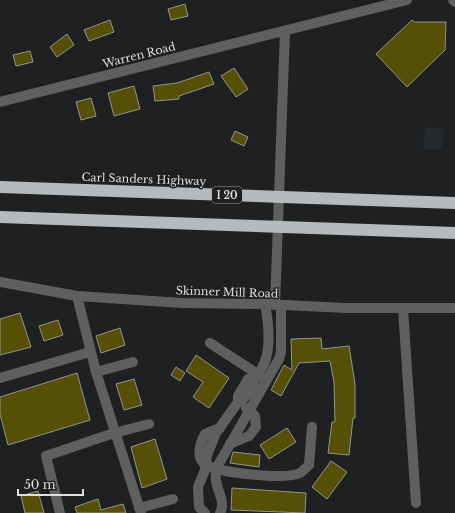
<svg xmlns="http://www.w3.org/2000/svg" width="455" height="513" viewBox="0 0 455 513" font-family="'Libre Baskerville',serif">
<rect width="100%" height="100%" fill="#1e2021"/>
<path fill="#22292f" d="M 425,127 L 444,129 L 442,150 L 423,149 Z"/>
<g fill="#555005" stroke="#949491">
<path d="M 185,4 L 188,16 L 171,20 L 168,9 Z"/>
<path d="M 110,20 L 114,32 L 89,41 L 84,30 Z"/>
<path d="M 412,20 L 414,22 L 446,22 L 445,50 L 407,87 L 376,54 Z"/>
<path d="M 67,34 L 74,45 L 57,57 L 50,47 Z"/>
<path d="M 30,51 L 33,62 L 16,66 L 13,55 Z"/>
<path d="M 234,68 L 248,89 L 236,97 L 221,76 Z"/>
<path d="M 209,72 L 214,84 L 179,96 L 179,99 L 155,101 L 153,86 L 177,83 Z"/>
<path d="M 134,86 L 140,109 L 114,116 L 108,93 Z"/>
<path d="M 91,98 L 96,116 L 81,120 L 76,102 Z"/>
<path d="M 235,131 L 248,137 L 244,146 L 231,140 Z"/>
<path d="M 20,313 L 31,347 L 0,355 L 0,319 Z"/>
<path d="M 58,320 L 63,335 L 44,341 L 39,326 Z"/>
<path d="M 120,328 L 125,345 L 101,353 L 96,336 Z"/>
<path d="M 321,338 L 322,349 L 349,346 L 355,384 L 355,418 L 353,418 L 349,455 L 328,453 L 332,422 L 335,422 L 334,382 L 330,361 L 299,363 L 281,396 L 271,390 L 284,365 L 292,370 L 291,339 Z"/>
<path d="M 196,355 L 229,378 L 209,408 L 193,397 L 203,382 L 186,371 Z"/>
<path d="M 176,367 L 185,373 L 180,381 L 171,375 Z"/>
<path d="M 77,373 L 90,420 L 8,445 L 0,414 L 0,397 Z"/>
<path d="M 134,379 L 142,405 L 124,410 L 116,384 Z"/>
<path d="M 287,428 L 296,442 L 269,459 L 260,445 Z"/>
<path d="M 155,439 L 167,479 L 142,488 L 131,447 Z"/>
<path d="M 233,452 L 260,455 L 259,467 L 230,463 Z"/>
<path d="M 331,461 L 347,472 L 327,499 L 312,487 Z"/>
<path d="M 232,488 L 306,493 L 305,513 L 231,510 Z"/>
<path d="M 38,491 L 44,513 L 25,513 L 21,496 Z"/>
<path d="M 98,499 L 101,510 L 123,504 L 126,513 L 77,513 L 75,507 Z"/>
</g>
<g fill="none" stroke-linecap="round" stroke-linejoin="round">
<g stroke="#5e6060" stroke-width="10">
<path d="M 453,0 L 455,2"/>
<path d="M 0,102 L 407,0"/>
<path d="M 0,282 L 77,296 L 182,303 L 265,304 L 346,308 L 455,308"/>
<path d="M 77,296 L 96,372 L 141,513"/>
<path d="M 275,305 L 285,31"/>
<path d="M 403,309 L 416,503"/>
<path d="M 210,343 L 262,377"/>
<path d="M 96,372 L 133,362"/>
<path d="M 0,378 L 90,352"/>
<path d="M 238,402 C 247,398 254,387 255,377"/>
<path d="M 220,428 L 205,434 C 200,443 195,458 206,465 C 221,473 285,480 300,473 C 303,471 306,468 309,465 L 312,427"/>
<path d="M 230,444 L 249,436 L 256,427 L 255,416 L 246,408"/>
<path d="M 139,508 L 173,499"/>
<path d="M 60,513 L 46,456 L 114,433 L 149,424"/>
<path d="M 205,513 L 199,507 L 198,487 L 205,470 L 207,455 L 216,433 L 238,402 L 238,396 L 248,379 C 275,371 269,325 265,304"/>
<path d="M 220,513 C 226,501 217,492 216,480 C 215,476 216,471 217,467 L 279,359 L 281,352 L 281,305"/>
</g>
<g stroke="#b7babc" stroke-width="12">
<path d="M 0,187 L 455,203"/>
<path d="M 0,217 L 455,233"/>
</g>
</g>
<g text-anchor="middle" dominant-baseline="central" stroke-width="3" stroke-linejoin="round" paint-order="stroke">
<rect fill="#1e2021" stroke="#a4a6a7" stroke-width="1" x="212" y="187" width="30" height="16" rx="3"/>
<g font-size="10" font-weight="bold" fill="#dddfe0">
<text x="227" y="195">I 20</text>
</g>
<g font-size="11" fill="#dddfe0" stroke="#1e2021">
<text transform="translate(139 55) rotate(-14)">Warren Road</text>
<text transform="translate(144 179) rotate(2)">Carl Sanders Highway</text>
<text transform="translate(227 292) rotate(2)">Skinner Mill Road</text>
</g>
</g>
<path d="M18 489v6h65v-6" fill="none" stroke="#dddfe0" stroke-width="2"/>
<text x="24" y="489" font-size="12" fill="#dddfe0" stroke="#1e2021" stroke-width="3" paint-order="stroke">50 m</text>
</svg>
